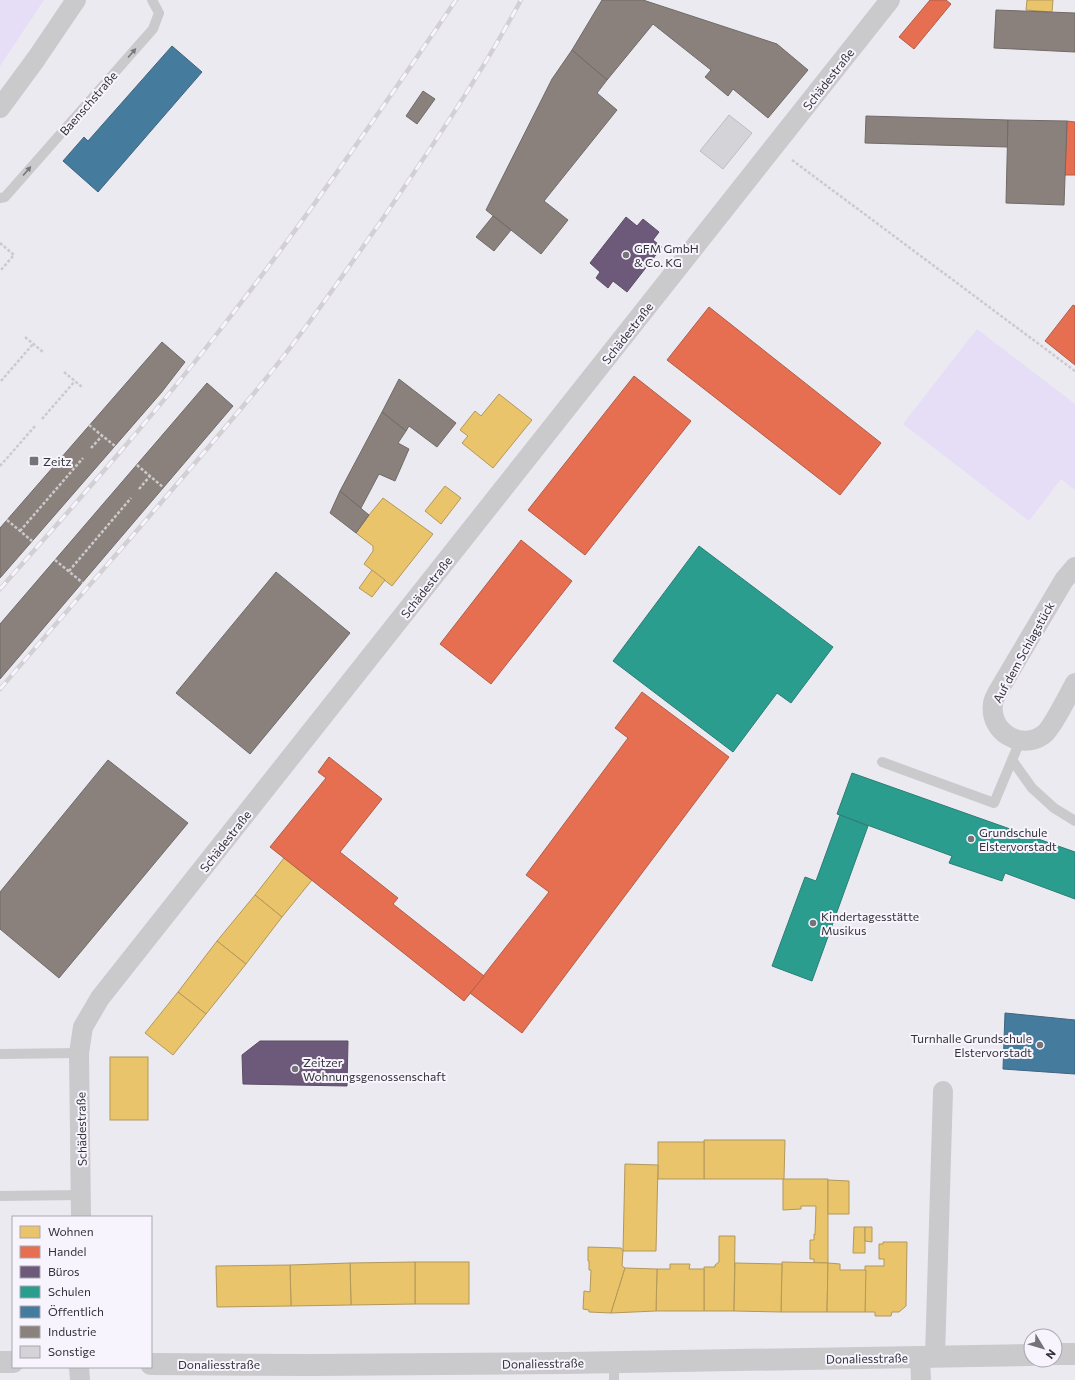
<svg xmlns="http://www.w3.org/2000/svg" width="1075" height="1380" viewBox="0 0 1075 1380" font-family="Commissioner,sans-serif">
<rect width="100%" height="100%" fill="#ebeaf0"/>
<g fill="#e5def6">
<path d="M 0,0 L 44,0 L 0,66 Z"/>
<path d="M 977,329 L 1075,404 L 1075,490 L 1061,479 L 1029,521 L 903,424 Z"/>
</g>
<g fill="#e9c46a" stroke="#b3985b">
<path d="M 1027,0 L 1053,0 L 1052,12 L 1026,10 Z"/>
<path d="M 499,394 L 532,420 L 493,468 L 462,443 L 468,436 L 460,430 L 475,411 L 481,416 Z"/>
<path d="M 445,486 L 461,498 L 441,524 L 425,511 Z"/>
<path d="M 383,498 L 433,534 L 392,586 L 364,564 L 373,551 L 373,546 L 356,533 L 369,515 Z"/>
<path d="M 372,570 L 385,580 L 372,597 L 359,588 Z"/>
<path d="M 284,858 L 312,880 L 282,917 L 255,895 Z"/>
<path d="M 255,895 L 282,917 L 246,964 L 217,941 Z"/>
<path d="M 217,941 L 246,964 L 206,1014 L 178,992 Z"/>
<path d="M 178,992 L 206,1014 L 173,1055 L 145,1033 Z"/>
<rect x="110" y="1057" width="38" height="63"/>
<path d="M 704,1140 L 785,1140 L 784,1179 L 704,1179 Z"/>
<rect x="658" y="1142" width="46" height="37"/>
<path d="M 625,1164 L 658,1165 L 656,1251 L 623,1251 Z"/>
<path d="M 783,1179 L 828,1179 L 828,1263 L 814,1263 L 814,1259 L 810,1259 L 810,1240 L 814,1240 L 814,1234 L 815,1235 L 816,1206 L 801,1206 L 801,1209 L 783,1210 Z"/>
<path d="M 828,1180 L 849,1181 L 849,1214 L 828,1214 Z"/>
<path d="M 854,1227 L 865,1227 L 865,1253 L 853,1253 Z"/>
<path d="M 865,1227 L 872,1227 L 872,1242 L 865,1241 Z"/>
<path d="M 719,1236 L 735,1236 L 734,1311 L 704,1311 L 704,1267 L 715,1267 L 715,1265 L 719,1262 Z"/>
<path d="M 883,1242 L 907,1242 L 906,1306 L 899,1312 L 892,1312 L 891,1316 L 875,1316 L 875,1312 L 865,1312 L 865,1266 L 884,1266 L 884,1259 L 879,1259 L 879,1244 L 883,1244 Z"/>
<path d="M 588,1247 L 621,1248 L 623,1251 L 622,1266 L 625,1268 L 611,1313 L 589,1312 L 589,1310 L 583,1309 L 584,1291 L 590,1292 L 591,1270 L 589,1270 L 589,1261 L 588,1261 Z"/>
<rect x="415" y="1262" width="54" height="42"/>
<path d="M 415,1262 L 415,1304 L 351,1305 L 350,1263 Z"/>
<path d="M 782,1262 L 828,1263 L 827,1312 L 781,1312 Z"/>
<path d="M 350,1263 L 351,1305 L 291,1306 L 290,1265 Z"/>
<path d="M 735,1263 L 782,1264 L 781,1312 L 734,1311 Z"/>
<path d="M 828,1263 L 840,1264 L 840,1270 L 866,1270 L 865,1312 L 827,1312 Z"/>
<path d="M 670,1264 L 690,1264 L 689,1269 L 704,1269 L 704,1311 L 656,1311 L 657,1269 L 670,1269 Z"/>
<path d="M 290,1265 L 291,1306 L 217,1307 L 216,1266 Z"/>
<path d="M 625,1268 L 657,1269 L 656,1311 L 611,1313 Z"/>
</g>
<g fill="#e76f51" stroke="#b15d4a">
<path d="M 930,0 L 946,0 L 951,4 L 914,49 L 899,37 Z"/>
<path d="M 1067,121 L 1075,122 L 1075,175 L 1065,175 Z"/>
<path d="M 1073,305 L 1075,306 L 1075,365 L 1045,341 Z"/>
<path d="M 709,307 L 881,443 L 840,495 L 667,360 Z"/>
<path d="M 634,376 L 691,421 L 585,555 L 528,510 Z"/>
<path d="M 521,540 L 572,581 L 491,684 L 440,644 Z"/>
<path d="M 642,692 L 729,757 L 522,1033 L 470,993 L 549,892 L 526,875 L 628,738 L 615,728 Z"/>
<path d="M 329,757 L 382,799 L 340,852 L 398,898 L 393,904 L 484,976 L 464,1001 L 270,847 L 326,778 L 318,772 Z"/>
</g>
<g fill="#6d597a" stroke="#5c4e66">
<path d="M 626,217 L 637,226 L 643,219 L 659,232 L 653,240 L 662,247 L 627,292 L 613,281 L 608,288 L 596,278 L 600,272 L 590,263 Z"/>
<path d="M 260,1041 L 348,1041 L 347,1086 L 243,1084 L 242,1055 Z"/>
</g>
<g fill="#2a9d8f" stroke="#2d7d75">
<path d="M 699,546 L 833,647 L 791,703 L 777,693 L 733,752 L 613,661 Z"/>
<path d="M 852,773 L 1075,852 L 1075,899 L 1005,873 L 1002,881 L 949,863 L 952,856 L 837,814 Z"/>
<path d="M 840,815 L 868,826 L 812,981 L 772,966 L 805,877 L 816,881 Z"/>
</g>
<g fill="#457b9d" stroke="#40657f">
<path d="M 172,46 L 202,72 L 98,192 L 63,161 L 84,137 L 88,141 Z"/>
<path d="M 1005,1013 L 1075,1020 L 1075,1074 L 1003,1069 Z"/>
</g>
<g fill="#8a817c" stroke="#706a68">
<path d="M 602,0 L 643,0 L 777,44 L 808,70 L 768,118 L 733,89 L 728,96 L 705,77 L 711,70 L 653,24 L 607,80 L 572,50 Z"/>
<path d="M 996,10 L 1075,13 L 1075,52 L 994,48 Z"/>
<path d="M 572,50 L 607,80 L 597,93 L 617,110 L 544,201 L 568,220 L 541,254 L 486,210 L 552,79 Z"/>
<path d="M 423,91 L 435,99 L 417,124 L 406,116 Z"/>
<path d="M 866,116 L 1008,120 L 1008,147 L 865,143 Z"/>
<path d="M 1008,120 L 1067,121 L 1064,205 L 1006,203 Z"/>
<path d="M 493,216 L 511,230 L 494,251 L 476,237 Z"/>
<path d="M 162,342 L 185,362 L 161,393 L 0,578 L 0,528 Z"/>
<path d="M 399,379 L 456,423 L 437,447 L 409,426 L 406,431 L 382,412 Z"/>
<path d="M 207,383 L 233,406 L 0,679 L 0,624 Z"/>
<path d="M 382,412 L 406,431 L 398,443 L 409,449 L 395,481 L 379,474 L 361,508 L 340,491 Z"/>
<path d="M 340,491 L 369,515 L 356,533 L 330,513 Z"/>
<path d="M 276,572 L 350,633 L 250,754 L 176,693 Z"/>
<path d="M 108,760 L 188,823 L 59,978 L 0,929 L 0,892 Z"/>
</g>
<path fill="#d4d3d8" stroke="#bebdc2" d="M 729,115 L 752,133 L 723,169 L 700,151 Z"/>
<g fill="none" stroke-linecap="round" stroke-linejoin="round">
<g stroke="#cbcacd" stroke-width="2.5" stroke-dasharray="3 2" stroke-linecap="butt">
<path d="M 792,160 L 1075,371"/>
<path d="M 0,243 L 14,255 L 0,271"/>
<path d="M 25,337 L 43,352"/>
<path d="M 64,372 L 82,387"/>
<path d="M 1,381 L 33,344"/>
<path d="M 42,419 L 75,381"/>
<path d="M 89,425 L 115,446"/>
<path d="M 91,448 L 102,436"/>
<path d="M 137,465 L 164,488"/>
<path d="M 0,466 L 36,425"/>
<path d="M 139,489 L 150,476"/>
<path d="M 7,520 L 32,541"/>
<path d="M 20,531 L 83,458"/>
<path d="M 55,560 L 83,583"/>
<path d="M 69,571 L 131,498"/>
</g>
<g stroke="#cacacd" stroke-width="10">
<path d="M 0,198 L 5,197 L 153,29 L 159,13 L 152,0"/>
<path d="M 1012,760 L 1032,788 L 1054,808 L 1075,821"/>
<path d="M 882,762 L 994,803 L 1020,741"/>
<path d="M 0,1054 L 79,1053"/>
<path d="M 0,1196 L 82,1195"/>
<path d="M 614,1380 L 614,1362"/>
</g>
<g stroke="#cacacd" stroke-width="20">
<path d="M 0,108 L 36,59 L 76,0"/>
<path d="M 1075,567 L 1064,580 L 997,693 C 996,696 993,700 993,704 C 989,731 1020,751 1043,735 C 1051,730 1069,694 1075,683"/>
<path d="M 81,1217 L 79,1053 L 83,1027 L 100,998 L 890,0"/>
<path d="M 935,1356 L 943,1091"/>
<path d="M 920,1357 L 921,1380"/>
<path d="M 79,1367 L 80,1380"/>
</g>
<g stroke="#cacacd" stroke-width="22">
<path d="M 1055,1354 L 1075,1354"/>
<path d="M 0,1362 L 13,1362"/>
<path d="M 151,1364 L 311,1365 L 566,1363 L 1031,1355"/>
</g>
<defs>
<g id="rail">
<path d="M 0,589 C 76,503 153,417 223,326 C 305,221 381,110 456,0"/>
<path d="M 0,689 C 81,594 164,501 244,405 C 293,348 336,285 379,224 C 429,151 479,78 521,0"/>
</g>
</defs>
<use href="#rail" stroke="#d2d0d3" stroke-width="4.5"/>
<use href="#rail" stroke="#f7f4fe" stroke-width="3" stroke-dasharray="9" stroke-linecap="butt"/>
</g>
<defs><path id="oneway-solid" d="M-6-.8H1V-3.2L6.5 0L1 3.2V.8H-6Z"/></defs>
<g fill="#78777b">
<use href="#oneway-solid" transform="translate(132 53) rotate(-49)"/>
<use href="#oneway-solid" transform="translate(27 171) rotate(-49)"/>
</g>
<g fill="#747378" stroke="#f7f4fe" stroke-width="1.5">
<circle cx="626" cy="255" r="4"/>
<rect x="29" y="456" width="10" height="10" rx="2"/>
<circle cx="971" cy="839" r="4"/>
<circle cx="813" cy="923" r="4"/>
<circle cx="1040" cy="1045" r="4"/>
<circle cx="295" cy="1069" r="4"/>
</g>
<g text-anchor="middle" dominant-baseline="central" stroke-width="4" stroke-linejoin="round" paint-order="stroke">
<g font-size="12" fill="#343338" stroke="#f7f4fe">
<text transform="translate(828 79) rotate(-52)">Schädestraße</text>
<text transform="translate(88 103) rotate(-49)">Baenschstraße</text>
<text transform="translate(627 333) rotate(-52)">Schädestraße</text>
<text transform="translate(426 587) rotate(-52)">Schädestraße</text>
<text transform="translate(1023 652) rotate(-61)">Auf dem Schlagstück</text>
<text transform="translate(225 841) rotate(-52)">Schädestraße</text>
<text transform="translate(81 1129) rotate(-91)">Schädestraße</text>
<text transform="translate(867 1358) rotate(-1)">Donaliesstraße</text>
<text transform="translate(543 1363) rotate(-1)">Donaliesstraße</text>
<text x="219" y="1364">Donaliesstraße</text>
</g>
<g font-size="12" fill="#343338" stroke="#f7f4fe" text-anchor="start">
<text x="634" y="248">GFM GmbH<tspan x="634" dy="14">&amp; Co. KG</tspan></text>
<text x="43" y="461">Zeitz</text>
<text x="979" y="832">Grundschule<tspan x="979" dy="14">Elstervorstadt</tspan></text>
<text x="821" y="916">Kindertagesstätte<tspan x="821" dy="14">Musikus</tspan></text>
<text x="1032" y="1038" text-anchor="end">Turnhalle Grundschule<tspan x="1032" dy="14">Elstervorstadt</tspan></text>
<text x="303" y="1062">Zeitzer<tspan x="303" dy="14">Wohnungsgenossenschaft</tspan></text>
</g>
</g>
<rect x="12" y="1216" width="140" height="152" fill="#f7f4fe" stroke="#a9a7af"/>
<rect x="20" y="1226" width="20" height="12" fill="#e9c46a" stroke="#a9a7af"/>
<text x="48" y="1236" font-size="12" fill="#343338">Wohnen</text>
<rect x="20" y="1246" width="20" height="12" fill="#e76f51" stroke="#a9a7af"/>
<text x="48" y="1256" font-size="12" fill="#343338">Handel</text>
<rect x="20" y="1266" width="20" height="12" fill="#6d597a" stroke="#a9a7af"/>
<text x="48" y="1276" font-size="12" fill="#343338">Büros</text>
<rect x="20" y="1286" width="20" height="12" fill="#2a9d8f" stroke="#a9a7af"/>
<text x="48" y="1296" font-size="12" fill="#343338">Schulen</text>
<rect x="20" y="1306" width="20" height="12" fill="#457b9d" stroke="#a9a7af"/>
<text x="48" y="1316" font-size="12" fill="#343338">Öffentlich</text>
<rect x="20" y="1326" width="20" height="12" fill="#8a817c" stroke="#a9a7af"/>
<text x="48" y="1336" font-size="12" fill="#343338">Industrie</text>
<rect x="20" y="1346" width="20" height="12" fill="#d4d3d8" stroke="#a9a7af"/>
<text x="48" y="1356" font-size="12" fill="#343338">Sonstige</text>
<g transform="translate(1043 1348) rotate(128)"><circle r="19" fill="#f7f4fe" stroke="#a9a7af"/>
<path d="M0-3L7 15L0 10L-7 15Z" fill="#747378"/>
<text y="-6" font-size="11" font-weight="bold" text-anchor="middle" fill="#343338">N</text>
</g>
</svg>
